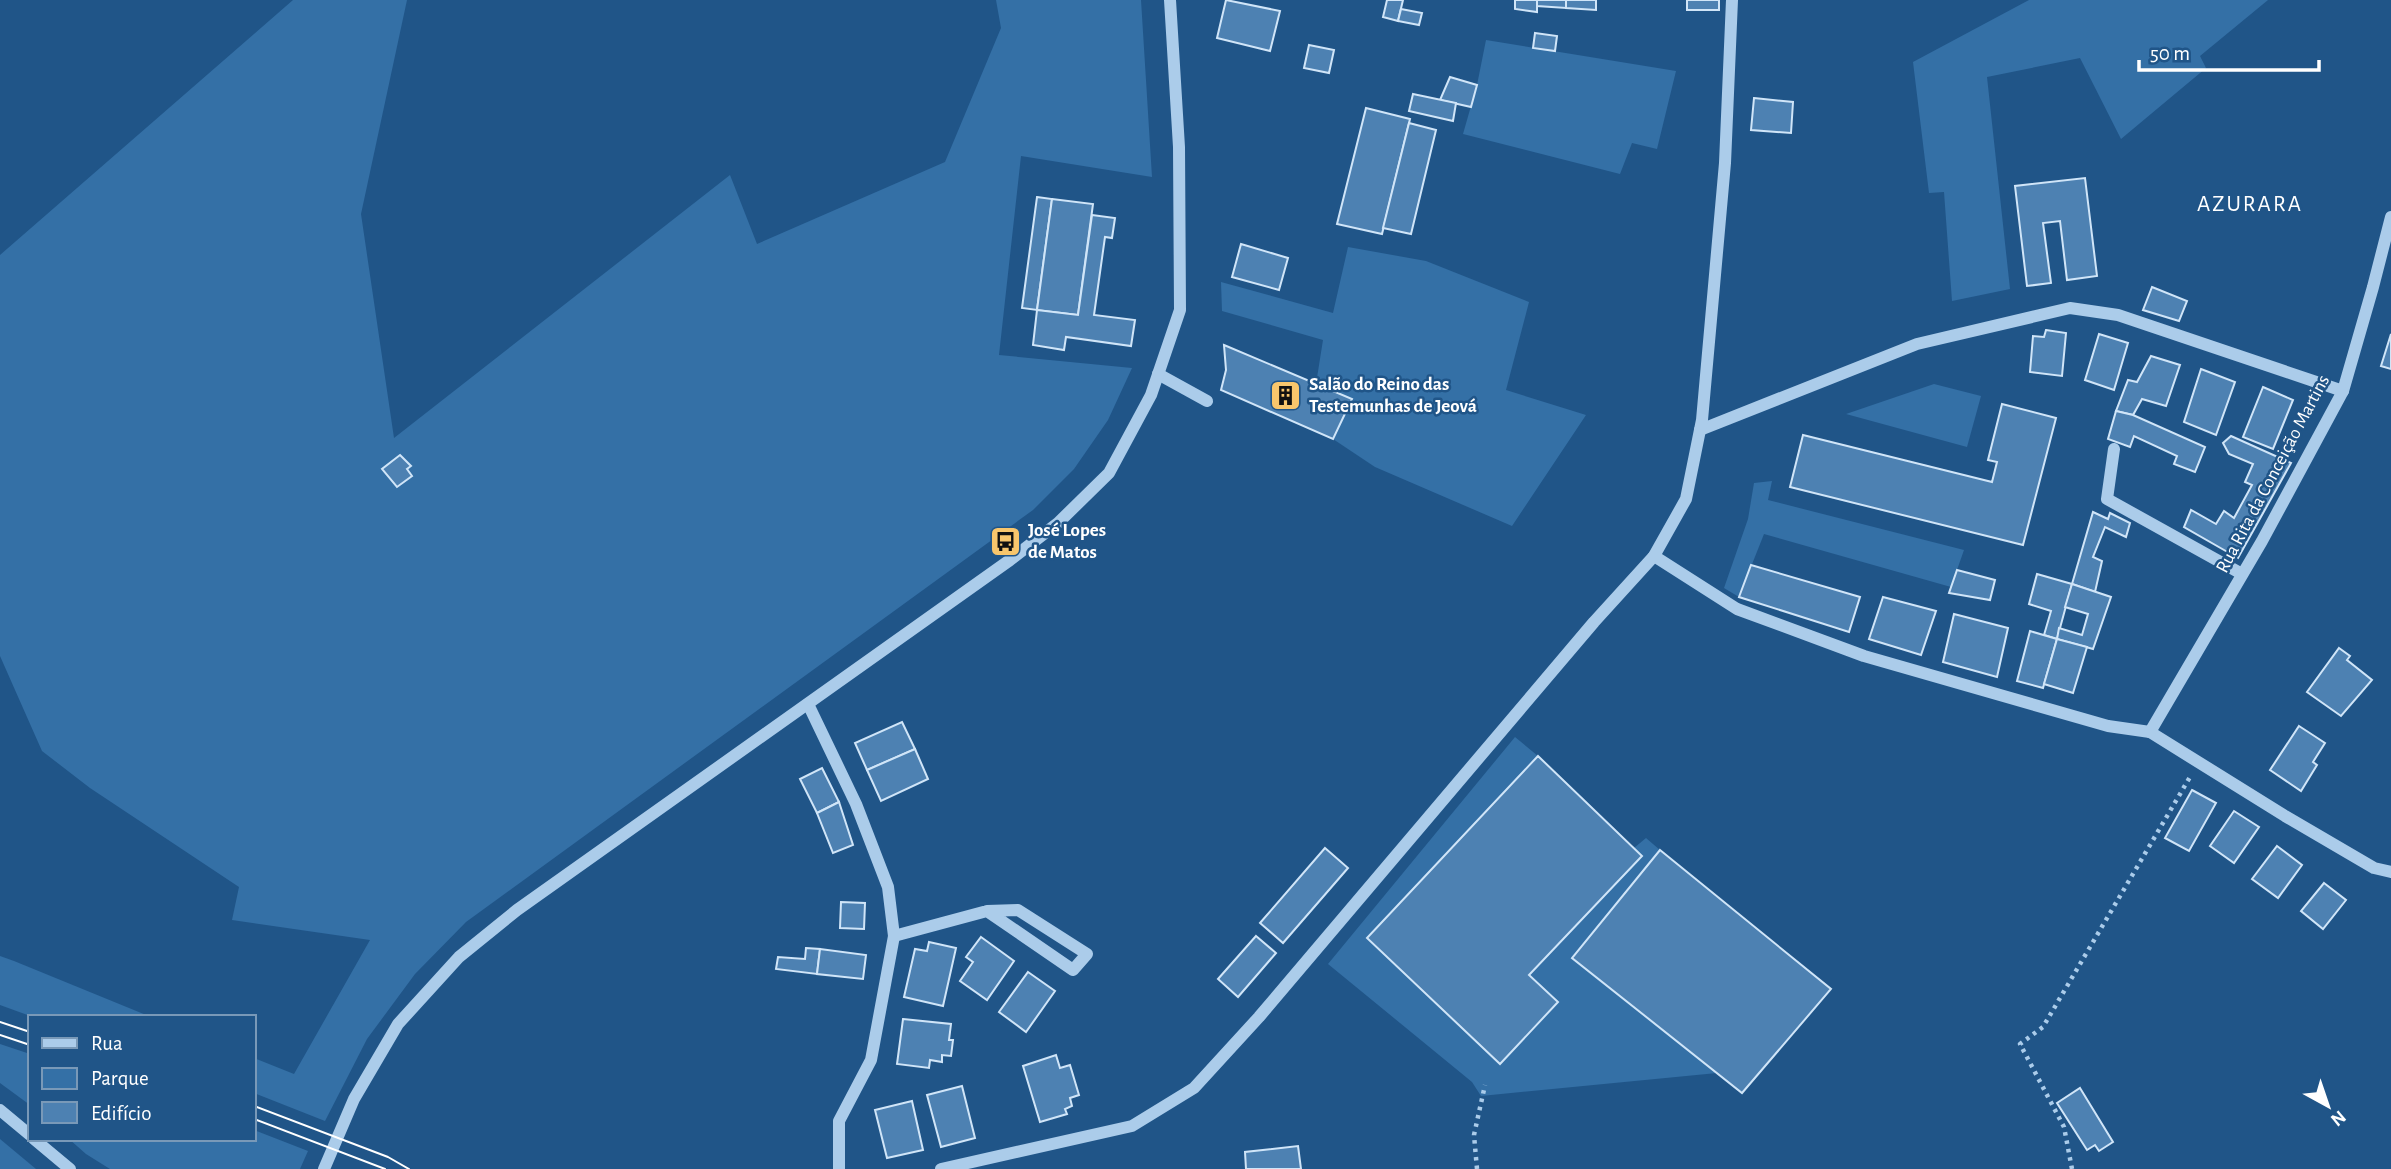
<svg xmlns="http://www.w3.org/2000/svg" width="2391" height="1169" viewBox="0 0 2391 1169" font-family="'Alegreya Sans',sans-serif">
<rect width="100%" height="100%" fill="#205588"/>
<g fill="#3470a6">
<path d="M 293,0 L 407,0 L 361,214 L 394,438 L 730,175 L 757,244 L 945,162 L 1001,28 L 996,0 L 1141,0 L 1152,177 L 1021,156 L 999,355 L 1132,368 L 1108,420 L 1074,469 L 1033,510 L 466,922 L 415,974 L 367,1039 L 325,1121 L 254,1093 L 254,1058 L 294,1074 L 370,940 L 232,920 L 239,887 L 90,788 L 42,751 L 0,656 L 0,255 Z"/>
<path d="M 2029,0 L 2268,0 L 2200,56 L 2206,68 L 2121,139 L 2080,58 L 1987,77 L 2010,289 L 1952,301 L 1944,192 L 1929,193 L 1913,62 Z"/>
<path d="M 1486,40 L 1676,71 L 1657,149 L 1632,143 L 1620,174 L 1463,134 L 1477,85 Z"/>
<path d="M 1348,247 L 1426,261 L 1529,302 L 1506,390 L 1586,415 L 1512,526 L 1375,467 L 1333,439 L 1352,400 L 1316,384 L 1323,340 L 1222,311 L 1221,282 L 1333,313 Z"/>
<path d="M 1934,384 L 1981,396 L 1967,447 L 1846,414 Z"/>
<path d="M 1772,481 L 1768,500 L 1964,550 L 1951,587 L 1764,534 L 1739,597 L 1724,588 L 1748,519 L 1754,483 Z"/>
<path d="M 1515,737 L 1538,756 L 1367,938 L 1500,1063 L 1558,1002 L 1529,975 L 1642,856 L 1634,848 L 1646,838 L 1660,850 L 1572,958 L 1717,1073 L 1481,1096 L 1472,1082 L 1328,964 Z"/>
<path d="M 0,956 L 14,961 L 151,1017 L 33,1017 L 0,1005 Z"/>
<path d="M 0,1044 L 30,1054 L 30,1105 L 0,1083 Z"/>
<path d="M 254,1130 L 308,1151 L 300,1169 L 110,1169 L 86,1154 L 69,1139 L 254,1139 Z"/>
<path d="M 0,1139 L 36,1169 L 0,1169 Z"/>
</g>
<g fill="#4d81b2" stroke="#d0e5f8" stroke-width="2">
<path d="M 1226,0 L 1280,11 L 1270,51 L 1217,38 Z"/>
<path d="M 1387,0 L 1403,0 L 1398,21 L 1383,17 Z"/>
<path d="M 1515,0 L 1537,0 L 1537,12 L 1515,9 Z"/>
<path d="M 1537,0 L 1566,0 L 1566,8 L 1537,6 Z"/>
<path d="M 1566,0 L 1596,0 L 1596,10 L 1566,8 Z"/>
<rect x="1687" y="0" width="32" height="10"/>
<path d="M 1401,9 L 1422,13 L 1419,25 L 1398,21 Z"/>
<path d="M 1535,33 L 1557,36 L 1555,51 L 1533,48 Z"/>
<path d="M 1309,45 L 1334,50 L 1329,73 L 1304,68 Z"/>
<path d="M 1450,77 L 1477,85 L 1471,107 L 1440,100 Z"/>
<path d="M 1413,94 L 1456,103 L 1453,121 L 1409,111 Z"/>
<path d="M 1754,98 L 1793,102 L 1791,133 L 1751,130 Z"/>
<path d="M 1366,108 L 1410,119 L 1382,234 L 1337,224 Z"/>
<path d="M 1409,123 L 1436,130 L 1411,234 L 1383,228 Z"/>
<path d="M 2085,178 L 2097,276 L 2067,280 L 2060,221 L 2043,223 L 2051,283 L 2027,286 L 2015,186 Z"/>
<path d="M 1037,197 L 1052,199 L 1037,310 L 1022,308 Z"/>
<path d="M 1052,199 L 1093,204 L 1078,315 L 1037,310 Z"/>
<path d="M 1092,215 L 1115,218 L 1112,238 L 1105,237 L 1094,315 L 1135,320 L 1131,346 L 1066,337 L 1064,350 L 1033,345 L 1037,310 L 1078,315 Z"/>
<path d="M 1241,244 L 1288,258 L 1279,290 L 1232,277 Z"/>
<path d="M 2152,287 L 2187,301 L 2179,321 L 2143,310 Z"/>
<path d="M 2046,330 L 2066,333 L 2062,376 L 2030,372 L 2033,336 L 2044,337 Z"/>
<path d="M 2099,334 L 2128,343 L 2114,390 L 2085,380 Z"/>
<path d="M 2391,334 L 2391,369 L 2381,366 Z"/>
<path d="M 1224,345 L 1352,399 L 1333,439 L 1221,390 L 1226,370 Z"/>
<path d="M 2151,356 L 2180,365 L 2166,406 L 2142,399 L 2133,415 L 2116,411 L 2128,380 L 2137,382 Z"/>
<path d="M 2201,369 L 2235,382 L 2216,435 L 2184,422 Z"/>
<path d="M 2263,387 L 2293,400 L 2273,449 L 2243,437 Z"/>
<path d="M 2002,404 L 2056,418 L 2023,545 L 1790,487 L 1803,435 L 1992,482 L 1997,462 L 1988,460 Z"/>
<path d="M 2116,411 L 2133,415 L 2205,447 L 2195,472 L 2174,464 L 2177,456 L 2134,436 L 2130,447 L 2108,439 Z"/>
<path d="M 2231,436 L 2291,463 L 2238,558 L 2184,527 L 2191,510 L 2216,524 L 2224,511 L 2234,518 L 2252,485 L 2245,482 L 2253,464 L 2229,454 L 2223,443 Z"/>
<path d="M 400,455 L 411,466 L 407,469 L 412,476 L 397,487 L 382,469 Z"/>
<path d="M 2093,512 L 2108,519 L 2110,513 L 2130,523 L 2126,537 L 2105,527 L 2093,557 L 2102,561 L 2095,592 L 2072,584 Z"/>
<path d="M 1751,565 L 1860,597 L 1849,632 L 1739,597 Z"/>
<path d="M 1957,570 L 1995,580 L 1990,600 L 1949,593 Z"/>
<path d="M 2037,574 L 2072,584 L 2057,639 L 2044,635 L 2051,611 L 2029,604 Z"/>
<path d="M 2072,584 L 2111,597 L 2093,649 L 2057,639 L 2059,628 L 2082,635 L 2088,614 L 2065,607 Z"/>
<path d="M 1883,597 L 1936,611 L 1921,655 L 1869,639 Z"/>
<path d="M 1954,614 L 2008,628 L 1997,677 L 1943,662 Z"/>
<path d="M 2030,631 L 2057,639 L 2043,688 L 2017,681 Z"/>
<path d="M 2057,639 L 2087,647 L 2073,693 L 2044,684 Z"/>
<path d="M 2339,648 L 2350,656 L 2347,660 L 2372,680 L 2341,716 L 2307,692 Z"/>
<path d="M 902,722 L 915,749 L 867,770 L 855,743 Z"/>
<path d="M 2299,726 L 2325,743 L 2313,762 L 2317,765 L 2301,791 L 2270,770 Z"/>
<path d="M 915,749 L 928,779 L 881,801 L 867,770 Z"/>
<path d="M 1538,756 L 1642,856 L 1529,975 L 1558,1002 L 1500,1064 L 1367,938 Z"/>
<path d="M 822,768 L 839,802 L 817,813 L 800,779 Z"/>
<path d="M 2192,790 L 2216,803 L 2189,851 L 2165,838 Z"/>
<path d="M 839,802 L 853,845 L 833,853 L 817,813 Z"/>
<path d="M 2234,811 L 2259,827 L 2234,863 L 2210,846 Z"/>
<path d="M 2277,846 L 2302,865 L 2278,898 L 2252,879 Z"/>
<path d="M 1325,848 L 1348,868 L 1283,943 L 1260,923 Z"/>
<path d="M 1660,850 L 1831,989 L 1742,1093 L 1572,958 Z"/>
<path d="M 2324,883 L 2346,900 L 2323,929 L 2301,911 Z"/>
<path d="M 841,902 L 865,903 L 864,929 L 840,928 Z"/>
<path d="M 1256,936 L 1276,953 L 1238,997 L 1218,979 Z"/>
<path d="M 981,937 L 1014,961 L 987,1000 L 960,981 L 973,962 L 966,957 Z"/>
<path d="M 929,942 L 956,948 L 943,1006 L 904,997 L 915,949 L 927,951 Z"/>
<path d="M 806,948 L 820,949 L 817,974 L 776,969 L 778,957 L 805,959 Z"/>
<path d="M 820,949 L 866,955 L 863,979 L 817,974 Z"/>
<path d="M 1028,972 L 1055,991 L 1026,1032 L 999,1012 Z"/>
<path d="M 903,1019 L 951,1024 L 949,1040 L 953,1040 L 951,1056 L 942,1055 L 942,1062 L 930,1060 L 929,1068 L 897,1064 Z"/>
<path d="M 1056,1055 L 1060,1068 L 1070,1065 L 1079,1095 L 1070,1098 L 1072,1106 L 1065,1109 L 1067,1114 L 1040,1122 L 1023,1066 Z"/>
<path d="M 962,1086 L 975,1138 L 941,1147 L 927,1095 Z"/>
<path d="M 2080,1088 L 2113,1142 L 2099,1151 L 2095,1145 L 2087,1150 L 2057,1103 Z"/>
<path d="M 912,1101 L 923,1150 L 887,1158 L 875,1110 Z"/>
<path d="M 1298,1146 L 1301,1169 L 1246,1169 L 1245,1152 Z"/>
</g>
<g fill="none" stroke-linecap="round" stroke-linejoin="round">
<g stroke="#abccea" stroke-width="4.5" stroke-dasharray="3.5 5" stroke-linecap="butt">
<path d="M 1477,1169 L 1474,1135 L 1485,1085"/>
<path d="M 2072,1169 L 2064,1127 L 2020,1044 L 2043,1027 L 2190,777"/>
</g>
<g stroke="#abccea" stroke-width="12">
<path d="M 1158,374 L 1207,401"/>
<path d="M 1700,430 L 1917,344 L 2070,308 L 2118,315 L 2343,391"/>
<path d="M 2114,449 L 2107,499 L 2242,574"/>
<path d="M 1654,556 L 1737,609 L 1864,656 L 2108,726 L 2150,732 L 2285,816 L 2374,868 L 2391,872"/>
<path d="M 808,704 L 856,804 L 888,887 L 894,936 L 871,1060 L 839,1121 L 839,1169"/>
<path d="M 2150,732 L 2262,541 L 2343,391 L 2373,287 L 2391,217"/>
<path d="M 894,936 L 987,911 L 1073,970 L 1087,954 L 1018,910 L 987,911"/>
<path d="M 0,1110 L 30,1135"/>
<path d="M 34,1139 L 70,1169"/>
<path d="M 324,1169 L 354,1099 L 398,1024 L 459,957 L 517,910 L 1010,560 L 1058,523 L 1109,473 L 1151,395 L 1180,310 L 1179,147 L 1170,0"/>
<path d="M 941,1169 L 1132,1126 L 1194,1088 L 1259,1017 L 1594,622 L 1654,556 L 1686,499 L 1702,420 L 1725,163 L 1732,0"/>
</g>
<g stroke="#fff" stroke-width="2">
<path d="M 0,1022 L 30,1032"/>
<path d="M 0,1035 L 30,1045"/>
<path d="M 254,1106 L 388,1157 L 409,1169"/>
<path d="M 254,1119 L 385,1169"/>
</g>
</g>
<defs>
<symbol id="building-square" viewBox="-11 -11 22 22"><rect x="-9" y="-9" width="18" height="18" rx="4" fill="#f8c66c" stroke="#205588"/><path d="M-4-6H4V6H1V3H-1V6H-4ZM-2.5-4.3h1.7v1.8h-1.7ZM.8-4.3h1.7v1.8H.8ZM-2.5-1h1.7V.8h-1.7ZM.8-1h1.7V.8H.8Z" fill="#111"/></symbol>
<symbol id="bus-square" viewBox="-11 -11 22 22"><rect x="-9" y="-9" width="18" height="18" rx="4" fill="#f8c66c" stroke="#205588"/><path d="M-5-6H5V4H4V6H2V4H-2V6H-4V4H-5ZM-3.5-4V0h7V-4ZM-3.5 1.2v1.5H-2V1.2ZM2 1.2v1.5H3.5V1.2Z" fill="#111"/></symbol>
</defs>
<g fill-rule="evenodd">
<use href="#building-square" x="1268" y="378" width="35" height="35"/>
<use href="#bus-square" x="988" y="524" width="35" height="35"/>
</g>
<g text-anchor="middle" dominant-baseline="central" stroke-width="5" stroke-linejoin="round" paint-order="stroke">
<g font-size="19" font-weight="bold" fill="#fff" stroke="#205588" text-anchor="start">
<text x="1309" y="384">Salão do Reino das<tspan x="1309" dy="22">Testemunhas de Jeová</tspan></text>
<text x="1028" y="530">José Lopes<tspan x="1028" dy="22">de Matos</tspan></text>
</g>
<g font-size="19" fill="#fff" stroke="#205588">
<text transform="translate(2273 474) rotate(-62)">Rua Rita da Conceição Martins</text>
</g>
<g font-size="23" letter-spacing="2" fill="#fff" stroke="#205588">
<text x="2250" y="204">AZURARA</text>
</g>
</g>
<rect x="28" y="1015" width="228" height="126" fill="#205588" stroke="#7999b8" stroke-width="2"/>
<rect x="42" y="1038" width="35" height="10" fill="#abccea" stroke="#7999b8" stroke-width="2"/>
<text x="91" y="1050" font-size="21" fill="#ffffff">Rua</text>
<rect x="42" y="1068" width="35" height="21" fill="#3470a6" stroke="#7999b8" stroke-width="2"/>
<text x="91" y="1085" font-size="21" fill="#ffffff">Parque</text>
<rect x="42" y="1102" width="35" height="21" fill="#4d81b2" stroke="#7999b8" stroke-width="2"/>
<text x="91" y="1120" font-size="21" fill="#ffffff">Edifício</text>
<g transform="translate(2328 1106) rotate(140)" stroke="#205588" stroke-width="5" paint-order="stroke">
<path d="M0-5L12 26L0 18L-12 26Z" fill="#ffffff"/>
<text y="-10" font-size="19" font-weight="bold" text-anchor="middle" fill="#ffffff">N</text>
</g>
<path d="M2139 60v10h180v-10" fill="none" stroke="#ffffff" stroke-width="3.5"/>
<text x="2150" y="60" font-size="21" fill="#ffffff" stroke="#205588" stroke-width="5" paint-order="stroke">50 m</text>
</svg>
